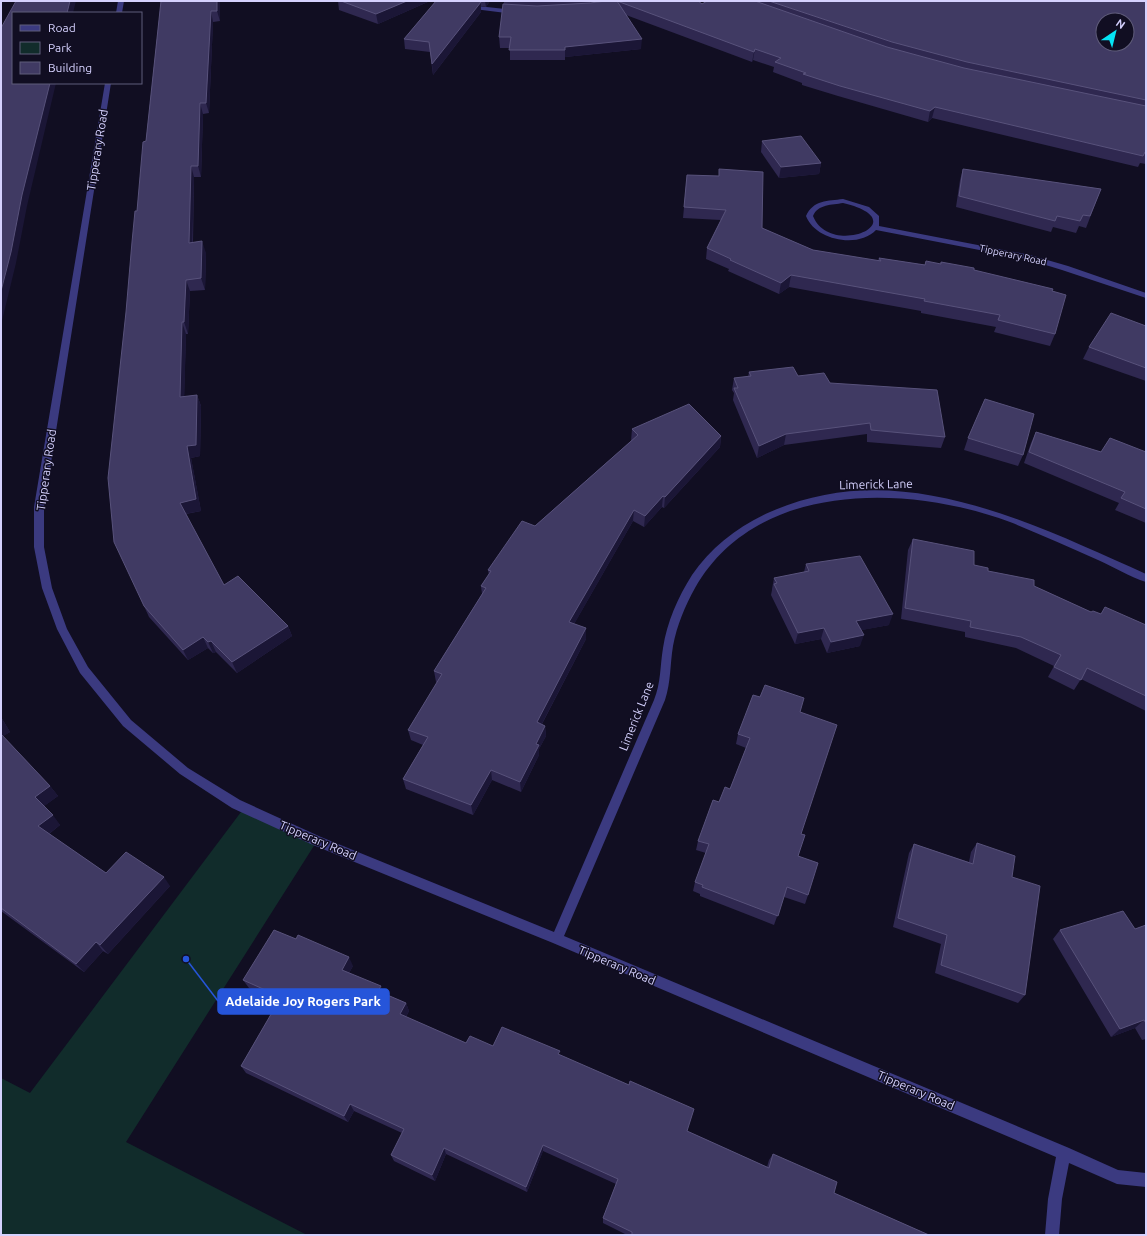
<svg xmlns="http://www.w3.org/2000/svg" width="1147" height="1236" viewBox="0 0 1147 1236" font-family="Ubuntu,sans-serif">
<rect width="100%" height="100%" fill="#110e22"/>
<path fill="#112c2b" d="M 244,808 L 317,841 L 126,1142 L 307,1235 L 1,1235 L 1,1078 L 30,1093 Z"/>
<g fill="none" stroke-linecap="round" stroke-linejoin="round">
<g fill="#3b3a80" fill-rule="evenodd">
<path d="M 118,1 L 124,1 L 122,13 L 116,13 Z"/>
<path d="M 468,5 L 515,10 L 518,12 L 515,14 L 466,8 L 466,6 Z"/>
<path d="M 105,83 L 111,83 L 44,507 L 44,547 L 52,588 L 67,629 L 88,667 L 131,720 L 188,768 L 240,800 L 321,837 L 554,932 L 654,700 C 661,683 660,666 663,648 C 667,622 678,597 692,575 C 711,547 739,526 770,512 C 898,455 1029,522 1146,574 L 1146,582 C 1130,577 1114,567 1098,560 C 1069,547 1040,534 1010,522 C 908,484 756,480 695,588 C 685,606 677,625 673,646 C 670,664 671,682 665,700 L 564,936 L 1069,1148 L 1118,1170 L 1146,1173 L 1146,1187 L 1117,1184 L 1069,1163 L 1062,1199 L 1059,1235 L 1045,1235 L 1048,1199 L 1056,1157 L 553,943 L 313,845 L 232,808 L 180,774 L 123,726 L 80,673 L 57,629 L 42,588 L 34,547 L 34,507 Z"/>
<path d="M 843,199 L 869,207 L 879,216 L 879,226 L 1030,255 L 1068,266 L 1146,293 L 1146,298 L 1062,270 L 1026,259 L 876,230 C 858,249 815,240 806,216 C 813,200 828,201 843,199 ZM 843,203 C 919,221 830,259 813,216 C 818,204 832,205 843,203 Z"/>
</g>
</g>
<g fill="#2f2850">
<path d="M 161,1 L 220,1 L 220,21 L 213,22 L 209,113 L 203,114 L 201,177 L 194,177 L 193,242 L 206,253 L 205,290 L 190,291 L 188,334 L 186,334 L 184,397 L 197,395 L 201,406 L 200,456 L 191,458 L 201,511 L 186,514 L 224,585 L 288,626 L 292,636 L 237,673 L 216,652 L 213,653 L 208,648 L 188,660 L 149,617 L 144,606 L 137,211 L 146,141 Z"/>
<path d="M 338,1 L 430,1 L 378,24 L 339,10 Z"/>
<path d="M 436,1 L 490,1 L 486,7 L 481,6 L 481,12 L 433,75 L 430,52 L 405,49 L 404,39 Z"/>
<path d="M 504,1 L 698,1 L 702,4 L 707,1 L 1146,1 L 1146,164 L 1140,163 L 1138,167 L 932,118 L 928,122 L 838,96 L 802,85 L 802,83 L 773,72 L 774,67 L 753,60 L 752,62 L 626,15 L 641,49 L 565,57 L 565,60 L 510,60 L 510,48 L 500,48 L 499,37 L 504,4 Z"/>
<path d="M 762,141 L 821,163 L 819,174 L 779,178 L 761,152 Z"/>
<path d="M 963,169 L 1101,189 L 1086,228 L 1079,226 L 1076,233 L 1053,227 L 1051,232 L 956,207 L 960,180 Z"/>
<path d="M 687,175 L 762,228 L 813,250 L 878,261 L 879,258 L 925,265 L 940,264 L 941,262 L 974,270 L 1052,291 L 1055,334 L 1050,346 L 994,332 L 996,327 L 921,313 L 921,311 L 789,287 L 779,294 L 728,271 L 729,269 L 706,259 L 707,248 L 721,220 L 683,218 Z"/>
<path d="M 1146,326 L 1146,381 L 1083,359 L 1089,347 Z"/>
<path d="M 749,372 L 798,376 L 830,383 L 945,437 L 941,448 L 867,442 L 867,434 L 784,445 L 757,458 L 733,400 L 734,393 L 732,390 L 734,378 L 748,377 Z"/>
<path d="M 632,429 L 721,436 L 720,447 L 664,508 L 662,507 L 644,527 L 633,521 L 574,624 L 586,628 L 586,639 L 542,724 L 545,726 L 546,736 L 539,749 L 539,755 L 521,792 L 492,780 L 473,815 L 406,789 L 403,779 L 423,745 L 411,740 L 408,730 L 437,683 L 436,682 L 434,671 L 482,594 L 481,586 L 489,575 L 488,570 L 535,526 L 631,441 Z"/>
<path d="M 1036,432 L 1101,452 L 1146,452 L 1146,523 L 1115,510 L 1119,503 L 1024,463 L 1031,443 Z"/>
<path d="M 968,438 L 1023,455 L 1018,466 L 964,450 Z"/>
<path d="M 913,539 L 988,571 L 1034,586 L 1091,612 L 1146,625 L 1146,711 L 1081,679 L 1074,690 L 1048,677 L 1054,666 L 1016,648 L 965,637 L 965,632 L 901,619 L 908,550 Z"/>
<path d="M 806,564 L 889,625 L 861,630 L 860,646 L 827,653 L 821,639 L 795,644 L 771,595 L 772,590 L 772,589 L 774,578 L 804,572 Z"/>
<path d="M 800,712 L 801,834 L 798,856 L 808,895 L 805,904 L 784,897 L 774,925 L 700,896 L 700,894 L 693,891 L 695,882 L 706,853 L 696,850 L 698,841 L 719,802 L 730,789 L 746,748 L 736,744 L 738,734 Z"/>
<path d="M 1,717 L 10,732 L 3,736 L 50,786 L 58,796 L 44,806 L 60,825 L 49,834 L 106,873 L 170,886 L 108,954 L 103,951 L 84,972 L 1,911 Z"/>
<path d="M 977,843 L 1012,877 L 1025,995 L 1018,1003 L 935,973 L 941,944 L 893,927 L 909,853 L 914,844 L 969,862 L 971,852 Z"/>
<path d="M 1146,925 L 1146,1039 L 1142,1040 L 1135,1028 L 1111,1037 L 1053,939 L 1060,930 L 1135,929 Z"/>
<path d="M 353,966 L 349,973 L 383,993 L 406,1003 L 409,1011 L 406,1017 L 466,1043 L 560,1055 L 687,1131 L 767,1167 L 769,1160 L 773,1154 L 834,1193 L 929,1235 L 627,1235 L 603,1223 L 603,1218 L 616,1184 L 543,1151 L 527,1192 L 446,1154 L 435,1181 L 394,1161 L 391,1155 L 402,1133 L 354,1111 L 348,1122 L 246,1073 L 241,1066 L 279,1001 L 249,988 L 243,980 Z"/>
</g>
<g fill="#1b1636">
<path d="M 70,1 L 76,1 L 73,13 L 67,13 Z"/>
<path d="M 217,1 L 220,1 L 220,21 L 217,11 Z"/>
<path d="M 407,1 L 430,1 L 378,24 L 376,14 Z"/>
<path d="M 485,1 L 490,1 L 486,7 Z"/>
<path d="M 590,1 L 625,1 L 617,1 L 590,8 Z"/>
<path d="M 481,2 L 481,12 L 433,75 L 432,64 Z"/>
<path d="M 211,11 L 213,22 L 209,113 L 206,103 Z"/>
<path d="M 642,39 L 641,49 L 565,57 L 565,60 L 565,47 Z"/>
<path d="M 755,49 L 753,60 L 752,62 L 754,52 Z"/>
<path d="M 50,83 L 56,83 L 27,206 L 16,263 L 1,325 L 1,291 L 22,195 Z"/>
<path d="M 200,103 L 203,114 L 201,177 L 198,166 Z"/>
<path d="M 935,107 L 932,118 L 928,122 L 930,111 Z"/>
<path d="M 821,163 L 819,174 L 779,178 L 781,167 Z"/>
<path d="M 191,166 L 194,177 L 192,254 L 189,243 Z"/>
<path d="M 202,241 L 206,253 L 205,290 L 201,278 Z"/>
<path d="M 791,275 L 789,287 L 779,294 L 781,283 Z"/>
<path d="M 186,280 L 190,291 L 188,334 L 184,322 Z"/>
<path d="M 182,322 L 186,334 L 184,409 L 180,397 Z"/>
<path d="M 197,395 L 201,406 L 200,456 L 191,458 L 201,511 L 184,514 L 180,503 L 187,446 Z"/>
<path d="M 786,434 L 784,445 L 757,458 L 759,446 Z"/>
<path d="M 721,436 L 720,447 L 664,508 L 665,497 Z"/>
<path d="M 663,496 L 662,507 L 644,527 L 645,516 Z"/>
<path d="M 634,510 L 633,521 L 569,633 L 569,622 Z"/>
<path d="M 893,614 L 889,625 L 852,632 L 856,621 Z"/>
<path d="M 288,626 L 292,636 L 237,673 L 232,662 Z"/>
<path d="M 586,628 L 586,639 L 537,733 L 537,722 Z"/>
<path d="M 824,628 L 821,639 L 795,644 L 798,633 Z"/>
<path d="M 864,635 L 860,646 L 827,653 L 831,642 Z"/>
<path d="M 203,637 L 208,648 L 188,660 L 183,650 Z"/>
<path d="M 211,641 L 216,652 L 213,653 L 208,642 Z"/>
<path d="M 1,717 L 10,732 L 2,737 L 1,736 Z"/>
<path d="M 545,726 L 546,736 L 539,749 L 539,755 L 521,792 L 520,782 L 536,744 Z"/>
<path d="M 491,770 L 492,780 L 473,815 L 471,805 Z"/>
<path d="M 50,786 L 58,796 L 43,807 L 35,797 Z"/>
<path d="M 53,815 L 60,825 L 46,836 L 38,826 Z"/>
<path d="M 164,877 L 170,886 L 108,954 L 100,945 Z"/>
<path d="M 96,942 L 103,951 L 84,972 L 76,964 Z"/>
<path d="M 349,957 L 353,966 L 346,978 L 342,970 Z"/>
<path d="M 381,986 L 384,994 L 378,991 Z"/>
<path d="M 406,1003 L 409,1011 L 403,1022 L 400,1014 Z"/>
<path d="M 1144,1020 L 1135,1028 L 1111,1037 L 1120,1029 Z"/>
<path d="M 350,1104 L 354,1111 L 348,1122 L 344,1116 Z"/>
<path d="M 543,1145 L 543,1151 L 527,1192 L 526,1187 Z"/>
<path d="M 444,1148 L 446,1154 L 435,1181 L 432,1175 Z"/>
</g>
<g fill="#403a63" stroke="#58527b" fill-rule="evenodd">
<path d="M 16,1 L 70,1 L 67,13 L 13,13 L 13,83 L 50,83 L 22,195 L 11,252 L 1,291 L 1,28 Z"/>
<path d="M 161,1 L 217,1 L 217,11 L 211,11 L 206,103 L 200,103 L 198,166 L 191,166 L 189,243 L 202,241 L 201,278 L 186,280 L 184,322 L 182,322 L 180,397 L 197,395 L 196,445 L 187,446 L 196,499 L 180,503 L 224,585 L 238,576 L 288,626 L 232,662 L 211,641 L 208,642 L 203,637 L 183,650 L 144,606 L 114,542 L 108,478 L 126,312 L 132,242 L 135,211 L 137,211 L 143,142 L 146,141 Z"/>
<path d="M 341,1 L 407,1 L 376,14 Z"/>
<path d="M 436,1 L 476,1 L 481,2 L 432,64 L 429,42 L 404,39 Z"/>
<path d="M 606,1 L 698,1 L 702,4 L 707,1 L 755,1 L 887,47 L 964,68 L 1146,106 L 1146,152 L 1145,152 L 1143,156 L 935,107 L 930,111 L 840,86 L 803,74 L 806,73 L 775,62 L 781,58 L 755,49 L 754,52 L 617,1 L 642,39 L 565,47 L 565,50 L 509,50 L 511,37 L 499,37 L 503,4 L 537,6 L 590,3 Z"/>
<path d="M 769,1 L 1146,1 L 1146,100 L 967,62 L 892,42 ZM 1103,20 L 1127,20 L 1127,44 L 1103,44 Z"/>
<path d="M 801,136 L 821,163 L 781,167 L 762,141 Z"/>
<path d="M 719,169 L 763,172 L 762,228 L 813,250 L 881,261 L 879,258 L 925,265 L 926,261 L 941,264 L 941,262 L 974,268 L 974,270 L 1053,289 L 1052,291 L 1066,295 L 1055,334 L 998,320 L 1000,315 L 924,301 L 925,299 L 791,275 L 781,283 L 730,260 L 731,259 L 707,248 L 726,210 L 684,207 L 687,175 L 719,176 Z"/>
<path d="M 963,169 L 1101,189 L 1090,216 L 1083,215 L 1080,221 L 1057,216 L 1055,221 L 959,196 Z"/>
<path d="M 1111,313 L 1146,326 L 1146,368 L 1089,347 Z"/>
<path d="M 793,367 L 798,376 L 824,373 L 830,383 L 937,390 L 945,437 L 871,430 L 870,423 L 786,434 L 759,446 L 734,388 L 738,388 L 734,378 L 751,376 L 749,372 Z"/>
<path d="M 985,399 L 1034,414 L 1023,455 L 968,438 Z"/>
<path d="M 689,404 L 721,436 L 665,497 L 663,496 L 645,516 L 634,510 L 569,622 L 586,628 L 537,722 L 545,726 L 536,744 L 539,745 L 520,782 L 491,770 L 471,805 L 403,779 L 428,737 L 408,730 L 442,674 L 434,671 L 486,588 L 481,586 L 491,571 L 488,570 L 522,521 L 535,526 L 638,435 L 632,429 Z"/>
<path d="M 1036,432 L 1101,452 L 1110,438 L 1146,452 L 1146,509 L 1121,498 L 1125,492 L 1029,452 Z"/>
<path d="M 913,539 L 974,551 L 974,565 L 988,568 L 988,571 L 1034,580 L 1034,586 L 1091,612 L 1093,611 L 1101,614 L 1105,607 L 1146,625 L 1146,696 L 1087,668 L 1081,680 L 1054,667 L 1061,655 L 1021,637 L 970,627 L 971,621 L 905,608 Z"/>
<path d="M 860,556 L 893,614 L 856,621 L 864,635 L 831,642 L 824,628 L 798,633 L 774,584 L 777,583 L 774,578 L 809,571 L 806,564 Z"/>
<path d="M 765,685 L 804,698 L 800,712 L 837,725 L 801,834 L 805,835 L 798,856 L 818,863 L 808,895 L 787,887 L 778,916 L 702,887 L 703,885 L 695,882 L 709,844 L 698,841 L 713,800 L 719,802 L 725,787 L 730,789 L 750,738 L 738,734 L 753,695 L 760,697 Z"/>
<path d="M 1,734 L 50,786 L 35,797 L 53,815 L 38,826 L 106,873 L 126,852 L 164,877 L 100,945 L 96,942 L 76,964 L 1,908 Z"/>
<path d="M 977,843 L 1015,856 L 1012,877 L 1040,886 L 1025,995 L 941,965 L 947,935 L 898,918 L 914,844 L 973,864 Z"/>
<path d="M 1123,911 L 1135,929 L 1146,925 L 1146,1023 L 1144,1020 L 1120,1029 L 1060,930 Z"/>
<path d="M 274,930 L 296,939 L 298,935 L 349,957 L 342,970 L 381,986 L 378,991 L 406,1003 L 400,1014 L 466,1043 L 470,1036 L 493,1046 L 502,1027 L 560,1051 L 558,1054 L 629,1085 L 630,1081 L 694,1109 L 687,1131 L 769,1168 L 773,1154 L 837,1182 L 834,1193 L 929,1235 L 632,1235 L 632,1232 L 603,1218 L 618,1179 L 543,1145 L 526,1187 L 444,1148 L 432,1175 L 391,1155 L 404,1129 L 350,1104 L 344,1116 L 241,1066 L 281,997 L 243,980 Z"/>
</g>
<g text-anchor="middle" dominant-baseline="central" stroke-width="3" stroke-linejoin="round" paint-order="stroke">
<g font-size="10" fill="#d5d1fe" stroke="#110e22">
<text transform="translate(1013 255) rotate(12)">Tipperary Road</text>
</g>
<g font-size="12" fill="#d5d1fe" stroke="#110e22">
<text transform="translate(97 150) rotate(-81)">Tipperary Road</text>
<text transform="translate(46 470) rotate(-82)">Tipperary Road</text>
<text transform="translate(876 484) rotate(-1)">Limerick Lane</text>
<text transform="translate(636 716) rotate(-68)">Limerick Lane</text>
<text transform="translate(318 840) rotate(23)">Tipperary Road</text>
<text transform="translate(617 965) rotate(23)">Tipperary Road</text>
<text transform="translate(916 1090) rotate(23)">Tipperary Road</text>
</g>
</g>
<path fill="none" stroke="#2655da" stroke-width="1.5" d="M186 959L218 1001"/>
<circle fill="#2655da" stroke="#110e22" stroke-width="1.5" cx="186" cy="959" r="4"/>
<rect fill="#2655da" stroke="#2655da" stroke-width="1.5" x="218" y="989" width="171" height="25" rx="4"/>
<g font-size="13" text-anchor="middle" font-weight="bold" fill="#fff">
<text x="303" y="1006">Adelaide Joy Rogers Park</text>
</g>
<rect width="1147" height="1236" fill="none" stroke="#d5d1fe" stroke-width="4"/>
<rect x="12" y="12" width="130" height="72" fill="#110e22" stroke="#5f5c7a"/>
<rect x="20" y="25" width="20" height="6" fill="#3b3a80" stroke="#5f5c7a"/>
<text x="48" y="32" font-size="12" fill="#d5d1fe">Road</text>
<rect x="20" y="42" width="20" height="12" fill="#112c2b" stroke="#5f5c7a"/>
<text x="48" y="52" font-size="12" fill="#d5d1fe">Park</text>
<rect x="20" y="62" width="20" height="12" fill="#403a63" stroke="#5f5c7a"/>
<text x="48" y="72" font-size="12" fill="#d5d1fe">Building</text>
<g transform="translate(1115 32) rotate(35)"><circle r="19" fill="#110e22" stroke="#5f5c7a"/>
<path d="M0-3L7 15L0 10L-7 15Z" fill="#05e4f5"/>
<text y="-6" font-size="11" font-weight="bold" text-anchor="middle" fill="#d5d1fe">N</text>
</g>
</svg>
